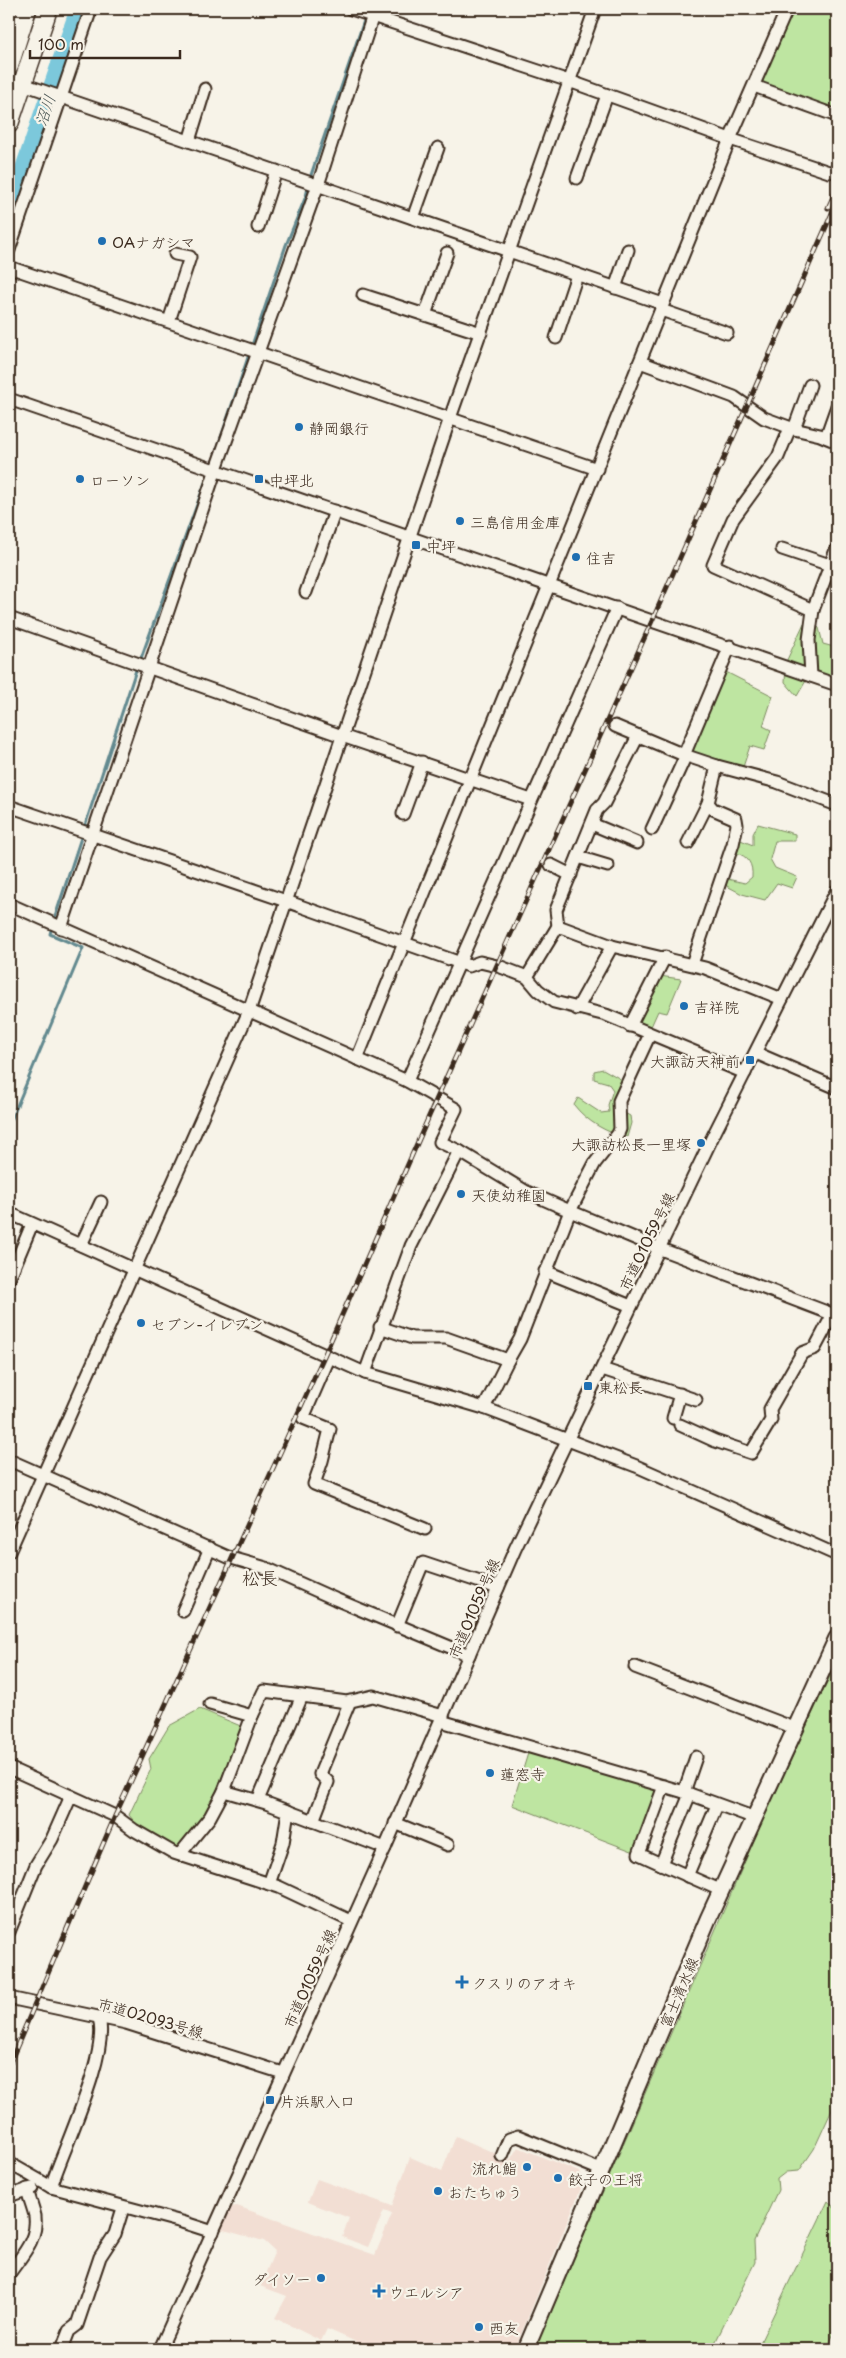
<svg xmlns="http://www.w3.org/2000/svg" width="846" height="2358" viewBox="0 0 846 2358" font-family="'Playpen Sans','Klee One',sans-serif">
<rect width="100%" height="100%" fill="#f7f3e8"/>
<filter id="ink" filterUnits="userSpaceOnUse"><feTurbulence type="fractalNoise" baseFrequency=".02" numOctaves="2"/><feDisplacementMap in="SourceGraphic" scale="10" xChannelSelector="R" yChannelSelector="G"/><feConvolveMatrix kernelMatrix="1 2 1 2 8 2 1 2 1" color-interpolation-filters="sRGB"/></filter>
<g filter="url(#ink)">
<path fill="#f2ded3" d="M 456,2136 L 510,2160 L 518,2147 L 579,2172 L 584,2181 L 515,2349 L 372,2349 L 327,2329 L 321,2341 L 275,2318 L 287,2296 L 260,2286 L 275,2251 L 264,2241 L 220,2229 L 230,2207 L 237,2206 L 375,2255 L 392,2214 L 384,2211 L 368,2247 L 342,2237 L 349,2218 L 308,2202 L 317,2179 L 392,2206 L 410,2157 L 442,2171 Z"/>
<g fill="#bee5a1" stroke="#7c8860">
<path d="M 792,9 L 837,9 L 837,111 L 760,82 Z"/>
<path d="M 812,622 L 819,628 L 823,644 L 834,647 L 837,682 L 810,674 L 797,696 L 785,682 L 786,662 L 804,623 Z"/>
<path d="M 724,671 L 773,696 L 763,726 L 771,730 L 764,750 L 750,746 L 743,767 L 692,753 L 690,750 Z"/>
<path d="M 758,824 L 795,834 L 795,841 L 775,841 L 770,859 L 775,868 L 797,877 L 792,888 L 777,883 L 765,900 L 742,894 L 725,885 L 727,879 L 745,883 L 752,877 C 753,864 748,856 736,853 L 738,839 L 753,845 L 753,834 Z"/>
<path d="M 659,976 L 681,979 L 667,1013 L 658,1011 L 649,1031 L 634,1026 Z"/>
<path d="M 603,1069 L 624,1081 L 621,1111 L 630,1116 L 631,1123 L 627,1137 C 608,1134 586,1121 574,1105 L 578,1098 L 601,1113 L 609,1112 L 608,1105 L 613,1090 L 608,1083 L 594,1079 L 594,1071 Z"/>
<path d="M 837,1661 L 837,2099 L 814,2149 L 799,2171 L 786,2172 L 777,2179 L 778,2190 L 754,2241 L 755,2262 L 712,2349 L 535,2349 L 761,1824 Z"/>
<path d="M 200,1709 L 243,1727 L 206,1815 L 178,1850 L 139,1828 L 129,1815 L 151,1769 L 149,1759 L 169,1726 Z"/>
<path d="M 529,1750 L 659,1791 L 637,1853 L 512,1805 Z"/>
<path d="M 828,2201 L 837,2211 L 837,2326 L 827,2349 L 757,2349 Z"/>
</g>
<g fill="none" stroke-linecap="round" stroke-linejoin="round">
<g stroke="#62898f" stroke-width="3">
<path d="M 140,661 L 214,458 L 286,245 L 306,196 L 311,175 L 368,9"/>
<path d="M 54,920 L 137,667"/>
<path d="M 9,1125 L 83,948 L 50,934 L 52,926"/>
</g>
<path stroke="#7cc8db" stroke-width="18" d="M 9,212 L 79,9"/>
<defs>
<g id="minor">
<path d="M 351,9 L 569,81 L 730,139 L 829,172"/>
<path d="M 23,84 L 663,304"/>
<path d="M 754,86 L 837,116"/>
<path d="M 189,141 L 205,89"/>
<path d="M 577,178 L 607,95"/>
<path d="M 413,218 L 438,148"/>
<path d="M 258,227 L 276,171"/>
<path d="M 9,250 L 91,9"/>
<path d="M 9,267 L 597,469"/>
<path d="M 615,288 L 628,250"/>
<path d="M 363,295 L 481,333"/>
<path d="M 661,310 L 727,333"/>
<path d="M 425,315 L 447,253"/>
<path d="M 169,321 L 190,257 L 175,254"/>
<path d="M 556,338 L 577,275"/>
<path d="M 640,362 L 734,397 L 764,418 L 794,429 L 820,435 L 837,442"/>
<path d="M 9,399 L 837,685"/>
<path d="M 790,428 L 778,457 L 733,519 L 713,565 L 813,610 L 836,550 L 837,551"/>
<path d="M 794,429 L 810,385"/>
<path d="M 826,437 L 837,406"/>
<path d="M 782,549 L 830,565"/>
<path d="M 306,592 L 335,511"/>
<path d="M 9,618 L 342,736 L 531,800"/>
<path d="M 811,676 L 809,640 L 813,610"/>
<path d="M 615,726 L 684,755 L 717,766 L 777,782 L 837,805"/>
<path d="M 684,755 L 730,646"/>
<path d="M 9,806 L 286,901 L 469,966 L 480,962 L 501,967 L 527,977 L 538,990 L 554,1002 L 606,1015 L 745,1073"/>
<path d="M 403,814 L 422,762"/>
<path d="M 592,824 L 637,843"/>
<path d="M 652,829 L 686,755"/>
<path d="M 688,843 L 708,803 L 717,766"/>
<path d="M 578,857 L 608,866"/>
<path d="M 551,865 L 571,875"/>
<path d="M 9,904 L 407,1081 L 456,1109 L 440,1142 L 459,1151 L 525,1191 L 570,1211 L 658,1248 L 837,1316"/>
<path d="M 558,926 L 556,910 L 597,810 L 604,803 L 638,736"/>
<path d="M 61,928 L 216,469 L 318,185 L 375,9"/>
<path d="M 692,964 L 733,844 L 737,825 L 736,819 L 713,809 L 708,803"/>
<path d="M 527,977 L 558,926 L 612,946 L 705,968 L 782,999"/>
<path d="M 577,1009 L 612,946"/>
<path d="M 630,1026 L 665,957"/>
<path d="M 756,1053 L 837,1088"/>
<path d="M 357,1059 L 730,139 L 787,9"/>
<path d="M 407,1081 L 617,608"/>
<path d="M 9,1213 L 365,1373 L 484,1408 L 636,1466 L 837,1555"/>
<path d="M 81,1245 L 101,1202"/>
<path d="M 545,1271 L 631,1306"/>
<path d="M 9,1279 L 32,1224"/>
<path d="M 380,1327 L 412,1338 L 446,1338 L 508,1360 L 484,1408"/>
<path d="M 329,1358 L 303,1418 L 330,1429 L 322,1461 L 314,1484 L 425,1529"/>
<path d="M 508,1360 L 520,1339 L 570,1211 L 595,1163 L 618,1134 L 620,1129 L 619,1101 L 650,1034"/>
<path d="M 602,1369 L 696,1400"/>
<path d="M 365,1373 L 411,1246 L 459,1151"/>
<path d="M 673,1418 L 680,1394"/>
<path d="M 680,1425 L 715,1441 L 751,1453 L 771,1420 L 770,1409 L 802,1353 L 815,1348 L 833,1314"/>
<path d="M 9,1460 L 228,1557 L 266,1568 L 335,1599 L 469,1655"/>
<path d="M 9,1552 L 249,1011 L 450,418 L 595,9"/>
<path d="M 183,1611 L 210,1548"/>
<path d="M 397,1626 L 423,1563 L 498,1588"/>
<path d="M 635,1667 L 794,1728"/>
<path d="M 210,1704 L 252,1716"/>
<path d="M 441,1721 L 684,1792 L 747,1815 L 752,1819"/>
<path d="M 9,1768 L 115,1816 L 134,1830 L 174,1853 L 279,1887 L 351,1921"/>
<path d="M 224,1791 L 252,1716 L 264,1691 L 347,1702 L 373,1696 L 443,1716"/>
<path d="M 684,1792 L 696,1757"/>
<path d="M 690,1794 L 661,1864 L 720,1890"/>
<path d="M 258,1800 L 302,1696"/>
<path d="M 313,1821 L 328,1782 L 320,1774 L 350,1701"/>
<path d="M 395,1823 L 448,1845"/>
<path d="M 180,1854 L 210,1817 L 224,1791 L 266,1803 L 385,1848"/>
<path d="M 661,1864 L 639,1854 L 664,1786"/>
<path d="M 687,1876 L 717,1805"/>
<path d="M 269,1884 L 283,1843 L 288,1811"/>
<path d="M 9,1932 L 36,1865 L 52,1839 L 71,1796"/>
<path d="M 9,1998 L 126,2023 L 283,2073"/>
<path d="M 502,2156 L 509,2139 L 518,2136 L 601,2170"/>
<path d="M 9,2163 L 51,2187 L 182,2222 L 213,2232"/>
<path d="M 51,2187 C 63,2149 110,2053 99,2018"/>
<path d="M 9,2196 L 32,2188"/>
<path d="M 9,2274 C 21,2256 38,2240 35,2216 C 33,2207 29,2198 27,2189"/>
<path d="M 62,2349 L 69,2331 L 77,2325 L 100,2257 L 115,2234 L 123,2208"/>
<path d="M 160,2349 L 385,1848 L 515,1549 L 713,1136 L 837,890"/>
</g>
<path id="major" d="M 526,2349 L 708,1919 L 837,1638"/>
<g id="highway">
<path d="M 9,66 L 27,9"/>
<path d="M 9,124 L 48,9"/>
</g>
</defs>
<use href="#minor" stroke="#3b2a1e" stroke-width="15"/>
<use href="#major" stroke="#3b2a1e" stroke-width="19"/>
<use href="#highway" stroke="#3b2a1e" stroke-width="21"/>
<use href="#minor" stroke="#f7f3e8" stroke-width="11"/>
<use href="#major" stroke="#f7f3e8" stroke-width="15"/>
<use href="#highway" stroke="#f7f3e8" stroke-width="18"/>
<defs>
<g id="rail">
<path d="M 828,208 L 837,188"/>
<path d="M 9,2065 L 115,1816 L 324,1356 L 437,1098 L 652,621 L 837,202"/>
</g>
</defs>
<use href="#rail" stroke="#3b2a1e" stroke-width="5"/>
<use href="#rail" stroke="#f7f3e8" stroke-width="3" stroke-dasharray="9" stroke-linecap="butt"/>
</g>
</g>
<g fill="#1f6fb2" stroke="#f7f3e8" stroke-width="2">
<circle cx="102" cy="241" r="5"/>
<circle cx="299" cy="427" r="5"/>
<circle cx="80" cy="479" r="5"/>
<rect x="254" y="474" width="10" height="10" rx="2.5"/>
<circle cx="460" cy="521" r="5"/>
<rect x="411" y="540" width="10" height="10" rx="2.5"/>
<circle cx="576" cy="557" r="5"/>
<circle cx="684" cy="1006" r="5"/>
<rect x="745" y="1055" width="10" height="10" rx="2.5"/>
<circle cx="701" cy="1143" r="5"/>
<circle cx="461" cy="1194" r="5"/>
<circle cx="141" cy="1323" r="5"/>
<rect x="583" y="1381" width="10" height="10" rx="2.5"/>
<circle cx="490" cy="1773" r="5"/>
<path d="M459.5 1974.5h5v5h5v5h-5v5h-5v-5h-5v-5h5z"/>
<rect x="265" y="2095" width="10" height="10" rx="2.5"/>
<circle cx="527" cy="2167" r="5"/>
<circle cx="558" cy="2178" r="5"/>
<circle cx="438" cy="2191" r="5"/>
<circle cx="321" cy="2278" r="5"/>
<path d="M376.5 2283.5h5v5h5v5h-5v5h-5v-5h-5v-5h5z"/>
<circle cx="479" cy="2327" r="5"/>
</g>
<g text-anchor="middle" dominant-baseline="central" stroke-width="4.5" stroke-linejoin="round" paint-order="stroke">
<g font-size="15" fill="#3b2a1e" stroke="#f7f3e8" text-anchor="start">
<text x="112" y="241">OAナガシマ</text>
<text x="309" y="427">静岡銀行</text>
<text x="90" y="479">ローソン</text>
<text x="269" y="479">中坪北</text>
<text x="470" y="521">三島信用金庫</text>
<text x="426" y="545">中坪</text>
<text x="586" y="557">住吉</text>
<text x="694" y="1006">吉祥院</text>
<text x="740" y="1060" text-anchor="end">大諏訪天神前</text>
<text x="691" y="1143" text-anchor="end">大諏訪松長一里塚</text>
<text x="471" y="1194">天使幼稚園</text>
<text x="151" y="1323">セブン-イレブン</text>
<text x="598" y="1386">東松長</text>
<text x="500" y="1773">蓮窓寺</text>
<text x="472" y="1982">クスリのアオキ</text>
<text x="280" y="2100">片浜駅入口</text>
<text x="517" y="2167" text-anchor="end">流れ鮨</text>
<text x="568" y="2178">餃子の王将</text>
<text x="448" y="2191">おたちゅう</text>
<text x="311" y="2278" text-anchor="end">ダイソー</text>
<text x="389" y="2291">ウエルシア</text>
<text x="489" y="2327">西友</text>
</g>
<g font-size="15" fill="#3b2a1e" stroke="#f7f3e8">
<text transform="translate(646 1241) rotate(-64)">市道01059号線</text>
<text transform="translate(473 1608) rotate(-67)">市道01059号線</text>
<text transform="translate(309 1978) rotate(-66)">市道01059号線</text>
<text transform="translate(678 1992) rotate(-67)">富士清水線</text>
<text transform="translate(151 2017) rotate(16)">市道02093号線</text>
</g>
<g font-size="16" font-style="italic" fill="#4e5957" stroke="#f7f3e8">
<text transform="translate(44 110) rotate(-71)">沼川</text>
</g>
<g font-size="18" fill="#3b2a1e" stroke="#f7f3e8">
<text x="260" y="1577">松長</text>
</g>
</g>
<rect width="846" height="2358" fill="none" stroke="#f7f3e8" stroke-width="30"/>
<rect x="15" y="15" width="816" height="2328" fill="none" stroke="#3b2a1e" stroke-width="2" filter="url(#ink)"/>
<path d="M30 50v8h150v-8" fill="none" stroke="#3b2a1e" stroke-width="2.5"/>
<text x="38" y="50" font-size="15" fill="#3b2a1e" stroke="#f7f3e8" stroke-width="4" paint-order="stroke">100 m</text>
</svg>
